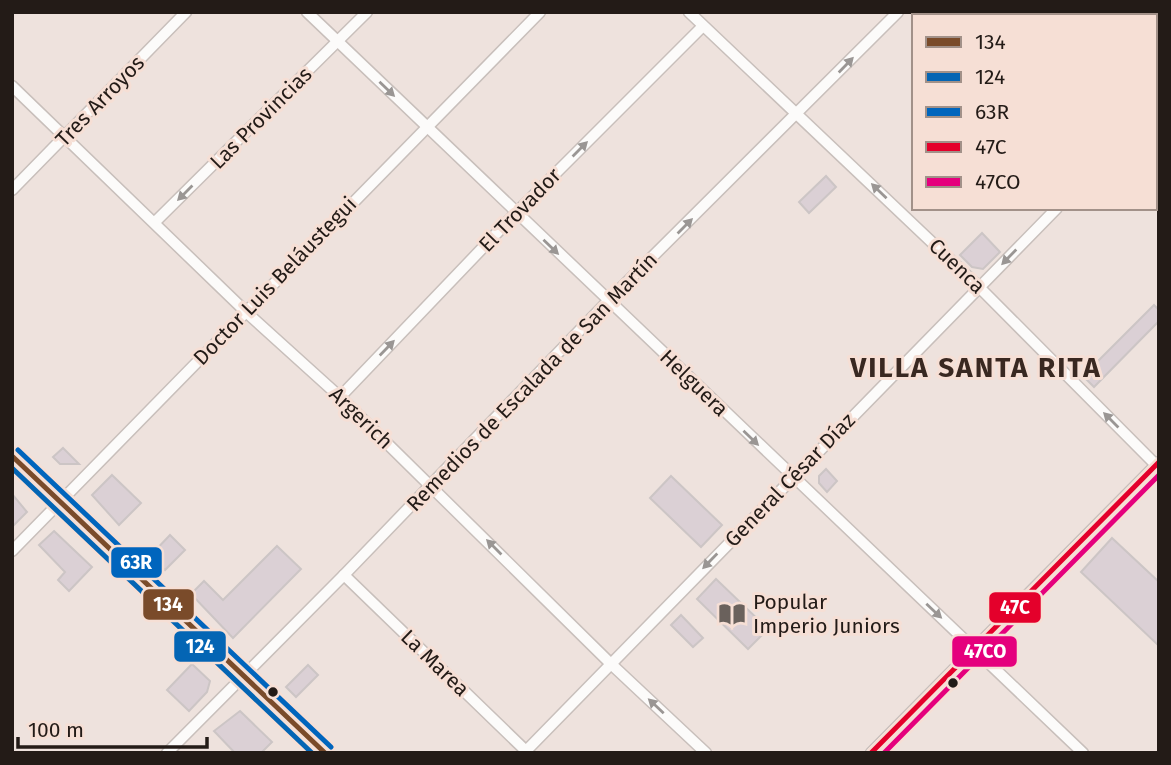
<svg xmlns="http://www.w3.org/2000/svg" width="1171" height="765" viewBox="0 0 1171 765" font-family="'Fira Sans',sans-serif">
<rect width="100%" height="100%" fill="#eee2dd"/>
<g fill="#dbd0d5" stroke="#ccc5c5" stroke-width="2">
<path d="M 826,176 L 836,187 L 809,213 L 799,202 Z"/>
<path d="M 982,233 L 1000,252 L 983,269 L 972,267 L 960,255 Z"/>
<path d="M 1154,305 L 1159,310 L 1159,321 L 1094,387 L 1083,376 Z"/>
<path d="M 63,448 L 79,464 L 60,464 L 53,457 Z"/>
<path d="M 826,469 L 837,481 L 827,492 L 819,483 L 819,476 Z"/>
<path d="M 112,475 L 141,503 L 119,525 L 92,495 Z"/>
<path d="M 671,476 L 722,525 L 701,547 L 650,498 Z"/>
<path d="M 12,494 L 27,512 L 12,527 Z"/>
<path d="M 54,531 L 92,567 L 69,591 L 58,580 L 65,572 L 39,545 Z"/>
<path d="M 170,535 L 185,550 L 165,570 L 150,556 Z"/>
<path d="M 1112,538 L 1159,582 L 1159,646 L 1081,572 Z"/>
<path d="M 277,546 L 301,569 L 233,638 L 191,594 L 204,581 L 223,600 Z"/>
<path d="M 716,579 L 768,629 L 748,649 L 697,599 Z"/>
<path d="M 681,615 L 703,638 L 693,647 L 671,625 Z"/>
<path d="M 192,664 L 210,681 L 207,692 L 189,711 L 167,690 Z"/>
<path d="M 308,665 L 318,675 L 296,697 L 286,687 Z"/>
<path d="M 240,711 L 272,742 L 261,753 L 235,753 L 214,731 Z"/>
</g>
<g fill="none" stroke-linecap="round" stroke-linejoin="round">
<defs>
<g id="minor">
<path d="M 307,12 L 1083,753"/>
<path d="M 689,12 L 979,287 L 1159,468"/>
<path d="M 1061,12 L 1065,16"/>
<path d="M 12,86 L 245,311 L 340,397 L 610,663 L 706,753"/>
<path d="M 1155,108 L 1159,105"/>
<path d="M 12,190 L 186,12"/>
<path d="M 155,222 L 367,12"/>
<path d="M 340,397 L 516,213 L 703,26"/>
<path d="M 12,551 L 540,12"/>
<path d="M 344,575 L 526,751"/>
<path d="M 167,753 L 344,575 L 608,301 L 898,12"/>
<path d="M 524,753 L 1057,208"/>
<path d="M 871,753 L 1159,462"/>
</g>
<path id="secondary" d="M 12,456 L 325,753"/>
</defs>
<use href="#minor" stroke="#c8bfbb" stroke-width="13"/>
<use href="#secondary" stroke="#c8bfbb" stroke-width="18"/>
<use href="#minor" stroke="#fcfbfa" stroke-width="10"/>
<use href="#secondary" stroke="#fcfbfa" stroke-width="14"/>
<defs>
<path id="bus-1" d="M 12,456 L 325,753"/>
<path id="bus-2" d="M 12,468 L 312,753"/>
<path id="bus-3" d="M 18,450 L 331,747"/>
<path id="bus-4" d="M 871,753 L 1159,462"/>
<path id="bus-5" d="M 884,753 L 1159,475"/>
</defs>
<use href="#bus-1" stroke="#f6dfd5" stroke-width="10"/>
<use href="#bus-2" stroke="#f6dfd5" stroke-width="10"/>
<use href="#bus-3" stroke="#f6dfd5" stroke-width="10"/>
<use href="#bus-4" stroke="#f6dfd5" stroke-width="10"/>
<use href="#bus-5" stroke="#f6dfd5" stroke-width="10"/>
<use href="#bus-1" stroke="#7a4b2a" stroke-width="5"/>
<use href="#bus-2" stroke="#0465b4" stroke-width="5"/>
<use href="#bus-3" stroke="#0065bd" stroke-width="5"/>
<use href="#bus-4" stroke="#e4002b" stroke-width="5"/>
<use href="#bus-5" stroke="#e5007d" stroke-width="5"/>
</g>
<defs><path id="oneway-solid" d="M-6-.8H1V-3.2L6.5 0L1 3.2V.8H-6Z" transform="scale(1.75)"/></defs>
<g fill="#9a9694">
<use href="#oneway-solid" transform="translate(846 65) rotate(-46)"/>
<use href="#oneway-solid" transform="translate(387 89) rotate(44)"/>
<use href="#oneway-solid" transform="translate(580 149) rotate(-45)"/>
<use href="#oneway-solid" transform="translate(879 191) rotate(-136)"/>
<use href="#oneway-solid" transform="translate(185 193) rotate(135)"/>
<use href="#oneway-solid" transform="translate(685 226) rotate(-45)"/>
<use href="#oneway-solid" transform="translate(551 247) rotate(44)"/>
<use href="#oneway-solid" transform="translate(1009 257) rotate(134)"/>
<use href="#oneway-solid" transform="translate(387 348) rotate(-46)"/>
<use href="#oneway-solid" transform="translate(1111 420) rotate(-135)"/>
<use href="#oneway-solid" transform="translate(751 438) rotate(44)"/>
<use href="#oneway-solid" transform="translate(494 547) rotate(-135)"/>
<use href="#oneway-solid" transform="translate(710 561) rotate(134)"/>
<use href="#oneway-solid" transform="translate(934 611) rotate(43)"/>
<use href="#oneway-solid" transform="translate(656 706) rotate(-137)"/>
</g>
<defs>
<symbol id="library-bare" viewBox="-9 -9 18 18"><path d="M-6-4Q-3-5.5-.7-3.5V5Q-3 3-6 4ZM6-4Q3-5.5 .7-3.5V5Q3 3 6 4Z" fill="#6a615c" stroke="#f6dfd5" stroke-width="2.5" paint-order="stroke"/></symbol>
</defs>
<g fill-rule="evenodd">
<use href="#library-bare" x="713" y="595" width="38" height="38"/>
</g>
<g fill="#231b17" stroke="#f6dfd5" stroke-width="2.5">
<circle cx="953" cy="683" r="6"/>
<circle cx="273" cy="692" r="6"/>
</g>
<g text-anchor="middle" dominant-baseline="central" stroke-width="6" stroke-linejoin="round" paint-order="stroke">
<g font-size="21" fill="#231b17" stroke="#f6dfd5">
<text transform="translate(100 101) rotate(-46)">Tres Arroyos</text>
<text transform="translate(261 118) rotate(-45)">Las Provincias</text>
<text transform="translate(520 210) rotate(-46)">El Trovador</text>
<text transform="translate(957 266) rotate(44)">Cuenca</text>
<text transform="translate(275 281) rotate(-46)">Doctor Luis Beláustegui</text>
<text transform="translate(532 382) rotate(-46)">Remedios de Escalada de San Martín</text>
<text transform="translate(694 383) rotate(44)">Helguera</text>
<text transform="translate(361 418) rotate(44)">Argerich</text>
<text transform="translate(790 480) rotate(-46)">General César Díaz</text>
<text transform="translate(435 663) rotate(44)">La Marea</text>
</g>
<g font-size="21" fill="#231b17" stroke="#f6dfd5" text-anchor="start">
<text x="753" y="602">Popular<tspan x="753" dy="24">Imperio Juniors</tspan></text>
</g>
<g font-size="28" font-weight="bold" letter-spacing="2" fill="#392821" stroke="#f6dfd5">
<text x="976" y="367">VILLA SANTA RITA</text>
</g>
</g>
<g stroke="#f6dfd5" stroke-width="2.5">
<rect x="110" y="546" width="53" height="33" rx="7" fill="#0065bd"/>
<rect x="142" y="588" width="53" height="33" rx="7" fill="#7a4b2a"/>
<rect x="988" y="591" width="54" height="33" rx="7" fill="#e4002b"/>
<rect x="173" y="630" width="54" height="33" rx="7" fill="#0465b4"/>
<rect x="951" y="635" width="67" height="33" rx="7" fill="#e5007d"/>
</g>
<g font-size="19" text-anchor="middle" font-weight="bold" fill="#fff">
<text x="136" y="569">63R</text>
<text x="168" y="611">134</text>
<text x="1015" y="614">47C</text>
<text x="200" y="653">124</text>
<text x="985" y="658">47CO</text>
</g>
<rect width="1171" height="765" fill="none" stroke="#231b17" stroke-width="28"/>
<rect x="912" y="14" width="245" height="196" fill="#f6dfd5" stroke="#a29189" stroke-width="2"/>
<rect x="926" y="37" width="35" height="10" fill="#7a4b2a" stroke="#a29189" stroke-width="2"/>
<text x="975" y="49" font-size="21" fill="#231b17">134</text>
<rect x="926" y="72" width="35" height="10" fill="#0465b4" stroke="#a29189" stroke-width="2"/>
<text x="975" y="84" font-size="21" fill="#231b17">124</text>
<rect x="926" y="107" width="35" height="10" fill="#0065bd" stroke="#a29189" stroke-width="2"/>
<text x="975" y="119" font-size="21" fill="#231b17">63R</text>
<rect x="926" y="142" width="35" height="10" fill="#e4002b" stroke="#a29189" stroke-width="2"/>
<text x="975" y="154" font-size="21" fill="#231b17">47C</text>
<rect x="926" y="177" width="35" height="10" fill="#e5007d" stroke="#a29189" stroke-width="2"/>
<text x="975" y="189" font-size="21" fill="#231b17">47CO</text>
<path d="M18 737v10h189v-10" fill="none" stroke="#231b17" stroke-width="3.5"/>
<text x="28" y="737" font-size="21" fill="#231b17" stroke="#f6dfd5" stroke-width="5" paint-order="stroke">100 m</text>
</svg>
